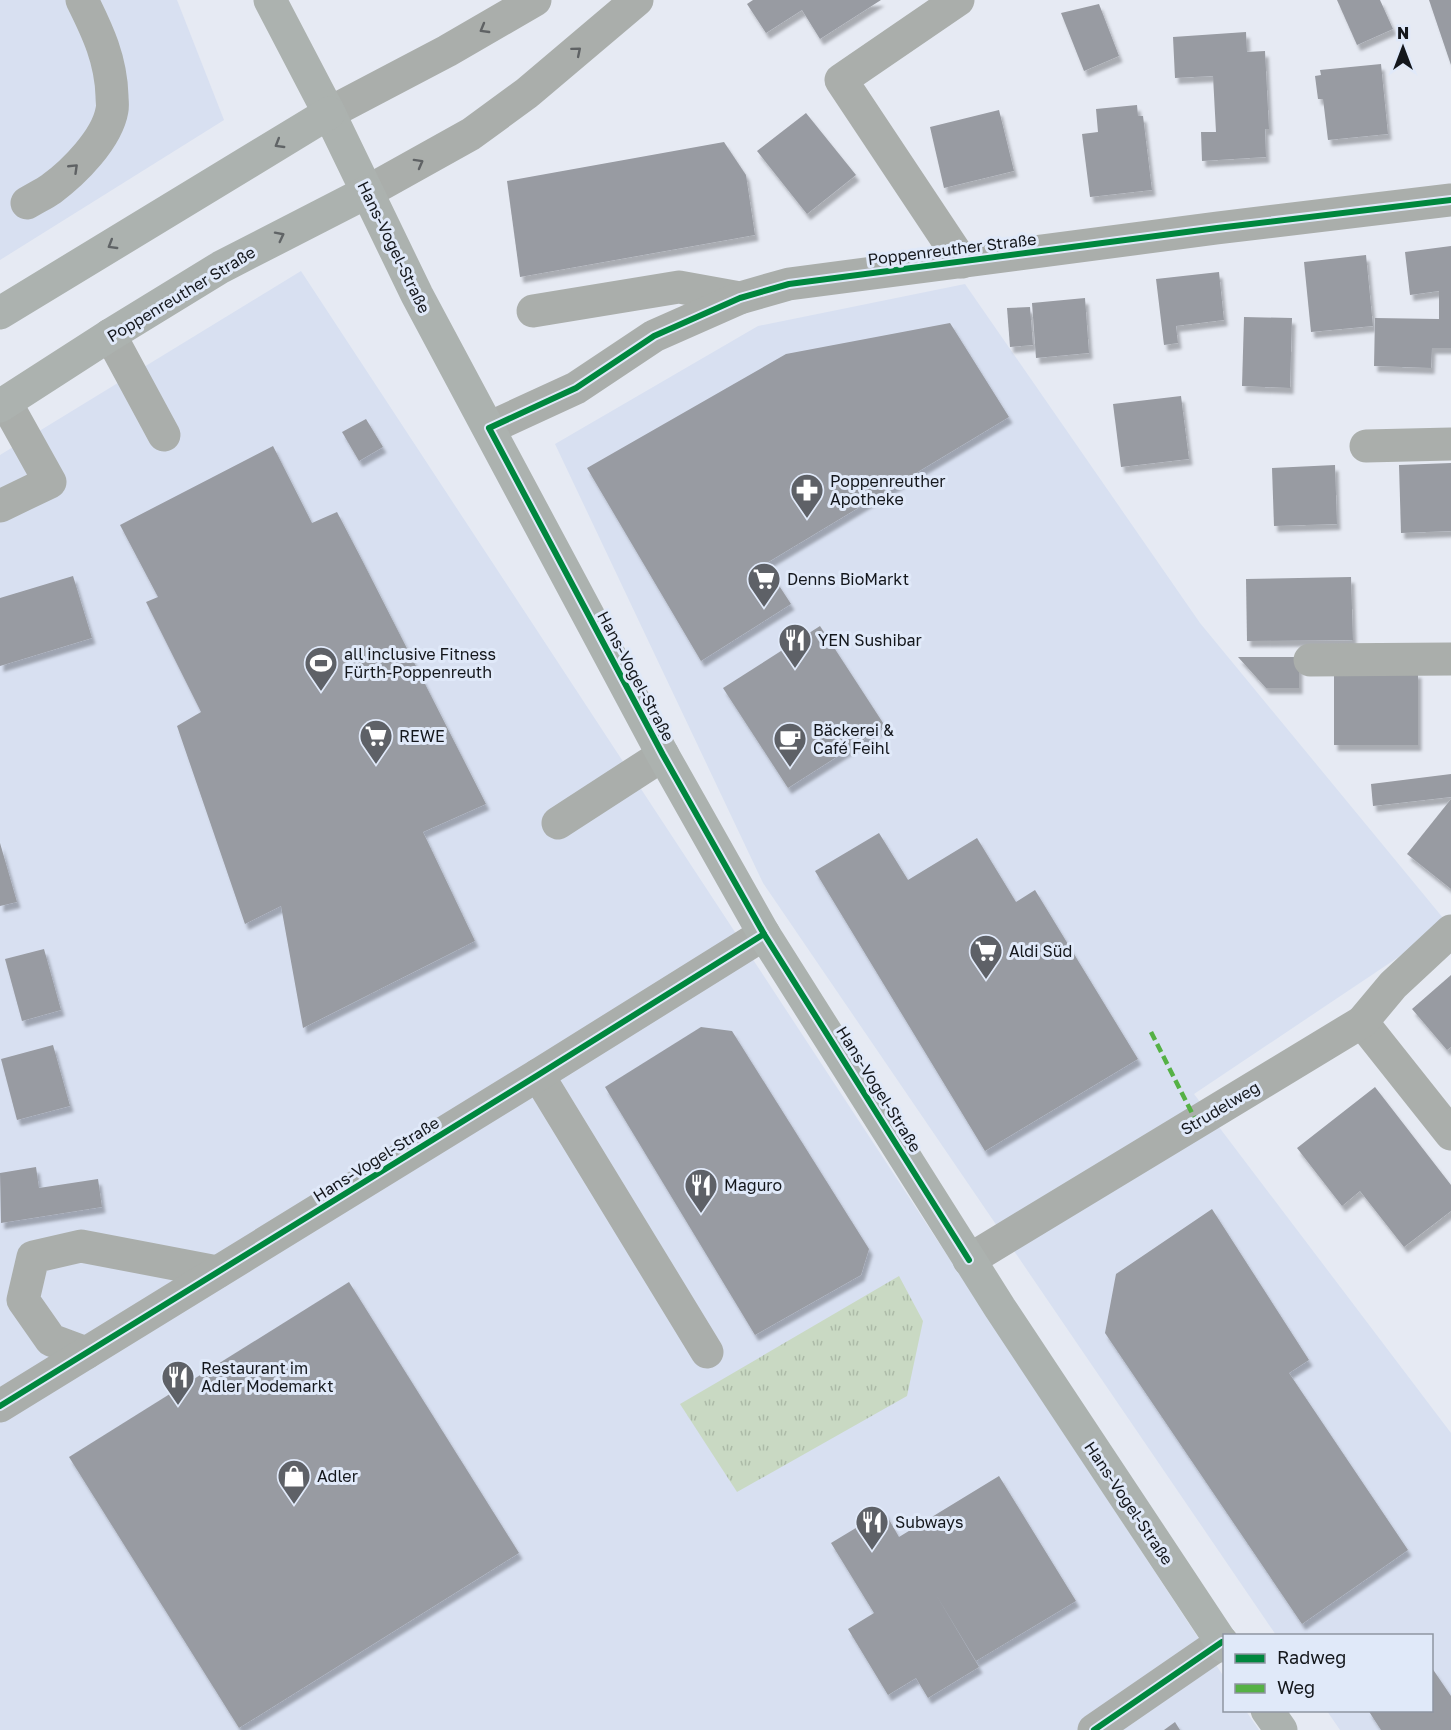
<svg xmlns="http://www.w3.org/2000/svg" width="1451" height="1730" viewBox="0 0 1451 1730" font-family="'Golos Text',sans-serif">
<defs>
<pattern id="grass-tufts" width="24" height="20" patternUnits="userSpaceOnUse" patternTransform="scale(1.5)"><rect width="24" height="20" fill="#c9d9c3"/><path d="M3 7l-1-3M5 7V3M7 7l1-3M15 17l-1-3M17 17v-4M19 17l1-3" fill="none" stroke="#acbaa7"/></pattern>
<filter id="shadow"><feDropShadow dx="3.5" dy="6" stdDeviation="1.5" flood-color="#0004"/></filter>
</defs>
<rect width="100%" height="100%" fill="#e6eaf3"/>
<g fill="#d8e0f1">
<path d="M 0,0 L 177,0 L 224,120 L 0,260 Z"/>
<path d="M 301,271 L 1224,1677 L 1224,1710 L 1246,1711 L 1259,1730 L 0,1730 L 0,455 Z"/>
<path d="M 965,284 L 1200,623 L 1448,924 L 1194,1094 L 1451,1433 L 1451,1730 L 1340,1730 L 1327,1711 L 1432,1710 L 1432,1636 L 1276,1635 L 763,883 L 555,444 L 758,326 Z"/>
</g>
<path fill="url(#grass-tufts)" d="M 899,1276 L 923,1321 L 907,1396 L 737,1492 L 680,1404 Z"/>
<g fill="#989ba2" filter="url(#shadow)">
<path d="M 753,0 L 881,0 L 820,39 L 802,10 L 766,33 L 747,4 Z"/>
<path d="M 1337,0 L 1380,0 L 1393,29 L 1357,45 Z"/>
<path d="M 1429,0 L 1451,0 L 1451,65 Z"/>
<path d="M 1099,4 L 1119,56 L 1084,71 L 1061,13 Z"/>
<path d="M 1246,32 L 1247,52 L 1265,51 L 1269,129 L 1265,129 L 1266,157 L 1202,161 L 1201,132 L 1216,132 L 1213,76 L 1175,78 L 1173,37 Z"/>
<path d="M 1381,64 L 1388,134 L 1328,140 L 1323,99 L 1318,99 L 1315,76 L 1321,75 L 1320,70 Z"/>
<path d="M 1137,105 L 1138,116 L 1143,116 L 1152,190 L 1090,197 L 1082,134 L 1098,132 L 1096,109 Z"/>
<path d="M 999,110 L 1014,171 L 944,188 L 930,127 Z"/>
<path d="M 806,113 L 856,175 L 807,214 L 757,151 Z"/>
<path d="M 724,142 L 746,175 L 755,235 L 520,277 L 507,181 Z"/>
<path d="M 1451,246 L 1451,348 L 1432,348 L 1431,368 L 1374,366 L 1375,318 L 1439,319 L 1439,291 L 1410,295 L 1405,252 Z"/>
<path d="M 1366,255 L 1373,326 L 1311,332 L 1304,262 Z"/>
<path d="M 1219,272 L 1224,320 L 1176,326 L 1178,343 L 1164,345 L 1156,279 Z"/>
<path d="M 1085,298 L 1089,353 L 1036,358 L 1032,303 Z"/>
<path d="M 1030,307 L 1033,345 L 1010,347 L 1007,308 Z"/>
<path d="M 1244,317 L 1292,318 L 1290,388 L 1242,386 Z"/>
<path d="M 950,323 L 1009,417 L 765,564 L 791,604 L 701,661 L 587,468 L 786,354 Z"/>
<path d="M 1181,396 L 1189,459 L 1121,467 L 1113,404 Z"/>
<path d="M 366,419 L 383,447 L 359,461 L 342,432 Z"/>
<path d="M 273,446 L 312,523 L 337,512 L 362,560 L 486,804 L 423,832 L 475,941 L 303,1028 L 281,906 L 245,924 L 177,726 L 201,712 L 146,602 L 158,597 L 120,525 Z"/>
<path d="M 1451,463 L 1451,531 L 1401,533 L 1399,465 Z"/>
<path d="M 1335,465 L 1337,524 L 1274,526 L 1272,468 Z"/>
<path d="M 73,576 L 92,638 L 0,666 L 0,598 Z"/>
<path d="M 1351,577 L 1353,640 L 1247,641 L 1246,579 Z"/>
<path d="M 820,626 L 885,726 L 788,788 L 723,688 Z"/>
<path d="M 1238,657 L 1299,657 L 1299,688 L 1266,688 Z"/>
<rect x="1334" y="672" width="84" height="73"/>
<path d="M 1451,774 L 1451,797 L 1373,806 L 1371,784 Z"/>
<path d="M 1451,799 L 1451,889 L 1407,854 Z"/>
<path d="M 879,833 L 908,880 L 977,838 L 1016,902 L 1035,890 L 1138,1059 L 985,1151 L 815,871 Z"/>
<path d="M 0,843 L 17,902 L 0,906 Z"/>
<path d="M 44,949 L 61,1010 L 22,1021 L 5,959 Z"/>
<path d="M 1451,975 L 1451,1047 L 1447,1050 L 1412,1009 Z"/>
<path d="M 701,1027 L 732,1031 L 869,1249 L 861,1275 L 755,1335 L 605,1087 Z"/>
<path d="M 53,1045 L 70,1106 L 17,1120 L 1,1059 Z"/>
<path d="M 1375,1087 L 1451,1185 L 1451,1211 L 1404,1247 L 1360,1191 L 1342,1206 L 1297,1148 Z"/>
<path d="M 36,1167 L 39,1188 L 98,1179 L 102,1207 L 1,1223 L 0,1173 Z"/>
<path d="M 1212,1209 L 1309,1360 L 1289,1373 L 1408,1550 L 1302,1624 L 1105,1333 L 1116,1274 Z"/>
<path d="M 349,1282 L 519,1553 L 239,1728 L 69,1457 Z"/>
<path d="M 999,1476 L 1076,1601 L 976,1661 L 935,1593 L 979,1667 L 928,1698 L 916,1678 L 888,1695 L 848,1629 L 874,1613 L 831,1543 L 884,1511 L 899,1537 Z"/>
<path d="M 1432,1668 L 1451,1696 L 1451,1730 L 1381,1730 L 1368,1710 L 1432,1710 Z"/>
<path d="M 1175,1722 L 1180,1730 L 1164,1730 Z"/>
</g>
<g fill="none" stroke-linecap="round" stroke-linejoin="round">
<g stroke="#aaaeab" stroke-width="33">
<path d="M 958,0 L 841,80 L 962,262"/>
<path d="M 329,113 L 447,51 L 535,0"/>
<path d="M 367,192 L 471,134 L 527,93 L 637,0"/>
<path d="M 27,203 C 35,198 44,194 51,189 C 74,172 107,139 112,110 C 113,106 112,100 112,96 C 111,60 98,32 82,0"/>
<path d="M 533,311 L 679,287 L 740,298"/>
<path d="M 110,335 L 164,435"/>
<path d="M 489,428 L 576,388 L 654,336 L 740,298 L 789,284 L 1217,228 L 1451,200"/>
<path d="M 1366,446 L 1451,444"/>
<path d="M 0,506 L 50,482 L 6,403"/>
<path d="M 1310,660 L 1451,659"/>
<path d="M 558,823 L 663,755"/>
<path d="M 1362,1022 L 1451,1134"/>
<path d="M 538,1075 L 707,1352"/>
<path d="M 969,1260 L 1362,1022 L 1393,985 L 1451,931"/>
<path d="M 86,1353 L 51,1340 L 23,1300 L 33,1257 L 81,1246 L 217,1272"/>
<path d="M 0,1406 L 538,1075 L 764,934"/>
<path d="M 1094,1730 L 1222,1642"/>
</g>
<g stroke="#acb2af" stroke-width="33">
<path d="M 270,0 L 329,113 L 417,295 L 663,755 L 764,934 L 1000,1308 L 1224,1646"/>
<path d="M 0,313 L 329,113"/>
<path d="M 0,406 L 110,335 L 221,267 L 367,192"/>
<path d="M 1267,1710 L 1281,1730"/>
</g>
<path stroke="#55b145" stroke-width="4.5" stroke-dasharray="9 4.5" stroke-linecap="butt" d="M 1151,1032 L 1197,1123"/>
<defs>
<g id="cycleway">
<path d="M 969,1260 L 764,934 L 663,755 L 489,428 L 576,388 L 654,336 L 740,298 L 789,284 L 1217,228 L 1451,200"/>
<path d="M 0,1406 L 538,1075 L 764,934"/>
<path d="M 1094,1730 L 1222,1642"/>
</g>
</defs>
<use href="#cycleway" stroke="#e0e9f9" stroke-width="10"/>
<use href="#cycleway" stroke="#00873e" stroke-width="6"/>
</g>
<defs><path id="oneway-chevron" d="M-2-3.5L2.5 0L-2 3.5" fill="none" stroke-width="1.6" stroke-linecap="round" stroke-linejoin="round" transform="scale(1.5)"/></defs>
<g stroke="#5f6264">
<use href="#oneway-chevron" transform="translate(484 29) rotate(150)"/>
<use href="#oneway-chevron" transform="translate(577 51) rotate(-40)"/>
<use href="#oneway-chevron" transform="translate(419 163) rotate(-29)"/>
<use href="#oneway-chevron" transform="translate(74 168) rotate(-44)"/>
</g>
<g stroke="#606466">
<use href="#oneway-chevron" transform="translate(279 144) rotate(149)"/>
<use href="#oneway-chevron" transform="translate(280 236) rotate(-27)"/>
<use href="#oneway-chevron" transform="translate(112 245) rotate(149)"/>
</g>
<defs>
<symbol id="pharmacy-pin" viewBox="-11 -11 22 30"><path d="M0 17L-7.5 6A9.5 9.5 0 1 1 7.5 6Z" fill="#5e6167" stroke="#e0e9f9"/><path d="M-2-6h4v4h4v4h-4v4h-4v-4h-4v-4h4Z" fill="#fff"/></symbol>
<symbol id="supermarket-pin" viewBox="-11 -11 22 30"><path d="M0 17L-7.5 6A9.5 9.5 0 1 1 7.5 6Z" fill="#5e6167" stroke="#e0e9f9"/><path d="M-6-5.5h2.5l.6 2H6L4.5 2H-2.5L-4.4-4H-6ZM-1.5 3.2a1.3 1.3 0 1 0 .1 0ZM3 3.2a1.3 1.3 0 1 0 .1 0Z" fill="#fff"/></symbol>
<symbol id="restaurant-pin" viewBox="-11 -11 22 30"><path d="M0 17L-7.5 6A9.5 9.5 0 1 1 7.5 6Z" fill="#5e6167" stroke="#e0e9f9"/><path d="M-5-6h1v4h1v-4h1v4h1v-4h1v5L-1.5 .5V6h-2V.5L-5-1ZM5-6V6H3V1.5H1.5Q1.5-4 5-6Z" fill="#fff"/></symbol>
<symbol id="stadium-pin" viewBox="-11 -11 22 30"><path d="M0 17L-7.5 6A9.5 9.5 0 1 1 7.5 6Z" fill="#5e6167" stroke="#e0e9f9"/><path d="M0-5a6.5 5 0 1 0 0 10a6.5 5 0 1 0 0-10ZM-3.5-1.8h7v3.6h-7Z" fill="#fff"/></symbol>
<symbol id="cafe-pin" viewBox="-11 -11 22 30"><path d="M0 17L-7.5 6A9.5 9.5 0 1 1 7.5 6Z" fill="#5e6167" stroke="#e0e9f9"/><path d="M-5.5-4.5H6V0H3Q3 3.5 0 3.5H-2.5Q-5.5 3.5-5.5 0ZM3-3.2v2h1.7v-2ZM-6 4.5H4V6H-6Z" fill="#fff"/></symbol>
<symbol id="shop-pin" viewBox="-11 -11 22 30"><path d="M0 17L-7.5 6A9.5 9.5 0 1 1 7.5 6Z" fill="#5e6167" stroke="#e0e9f9"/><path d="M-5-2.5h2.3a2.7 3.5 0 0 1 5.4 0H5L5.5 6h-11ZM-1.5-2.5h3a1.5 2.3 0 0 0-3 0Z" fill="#fff"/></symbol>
</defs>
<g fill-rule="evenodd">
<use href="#pharmacy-pin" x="788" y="471" width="38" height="52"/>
<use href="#supermarket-pin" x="745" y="560" width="38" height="52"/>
<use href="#restaurant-pin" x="776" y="621" width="38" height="52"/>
<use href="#stadium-pin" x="302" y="644" width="38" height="52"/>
<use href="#supermarket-pin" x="357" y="717" width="38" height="52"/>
<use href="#cafe-pin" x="771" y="720" width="38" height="52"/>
<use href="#supermarket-pin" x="967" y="932" width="38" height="52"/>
<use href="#restaurant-pin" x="682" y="1166" width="38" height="52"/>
<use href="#restaurant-pin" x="159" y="1358" width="38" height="52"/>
<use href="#shop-pin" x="275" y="1457" width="38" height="52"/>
<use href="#restaurant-pin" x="853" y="1503" width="38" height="52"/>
</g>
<g text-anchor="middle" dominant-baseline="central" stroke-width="6" stroke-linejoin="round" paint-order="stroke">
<g font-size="16" fill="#14171c" stroke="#e0e9f9">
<text transform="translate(394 247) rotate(64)">Hans-Vogel-Straße</text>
<text transform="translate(952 249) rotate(-7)">Poppenreuther Straße</text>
<text transform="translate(181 294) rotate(-31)">Poppenreuther Straße</text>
<text transform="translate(636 676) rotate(62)">Hans-Vogel-Straße</text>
<text transform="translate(879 1089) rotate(58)">Hans-Vogel-Straße</text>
<text transform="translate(1220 1108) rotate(-31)">Strudelweg</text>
<text transform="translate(376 1159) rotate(-32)">Hans-Vogel-Straße</text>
<text transform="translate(1129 1503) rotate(56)">Hans-Vogel-Straße</text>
</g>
<g font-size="16" fill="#14171c" stroke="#e0e9f9" text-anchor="start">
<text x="830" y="481">Poppenreuther<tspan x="830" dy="18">Apotheke</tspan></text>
<text x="787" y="579">Denns BioMarkt</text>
<text x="818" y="640">YEN Sushibar</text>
<text x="344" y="654">all inclusive Fitness<tspan x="344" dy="18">Fürth-Poppenreuth</tspan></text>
<text x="813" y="730">Bäckerei &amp;<tspan x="813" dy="18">Café Feihl</tspan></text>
<text x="399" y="736">REWE</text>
<text x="1009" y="951">Aldi Süd</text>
<text x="724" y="1185">Maguro</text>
<text x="201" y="1368">Restaurant im<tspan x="201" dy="18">Adler Modemarkt</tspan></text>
<text x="317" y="1476">Adler</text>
<text x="895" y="1522">Subways</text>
</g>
</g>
<rect x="1223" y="1634" width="210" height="78" fill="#e0e9f9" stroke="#8e95a1" stroke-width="1.5"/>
<rect x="1235" y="1654" width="30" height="9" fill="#00873e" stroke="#8e95a1" stroke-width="1.5"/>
<text x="1277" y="1664" font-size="18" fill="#14171c">Radweg</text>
<rect x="1235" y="1684" width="30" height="9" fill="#55b145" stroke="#8e95a1" stroke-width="1.5"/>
<text x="1277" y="1694" font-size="18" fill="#14171c">Weg</text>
<g transform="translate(1403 48)" stroke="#e0e9f9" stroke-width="4.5" paint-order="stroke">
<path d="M0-4.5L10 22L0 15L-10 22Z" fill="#14171c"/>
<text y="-9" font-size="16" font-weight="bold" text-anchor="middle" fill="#14171c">N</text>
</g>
</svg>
